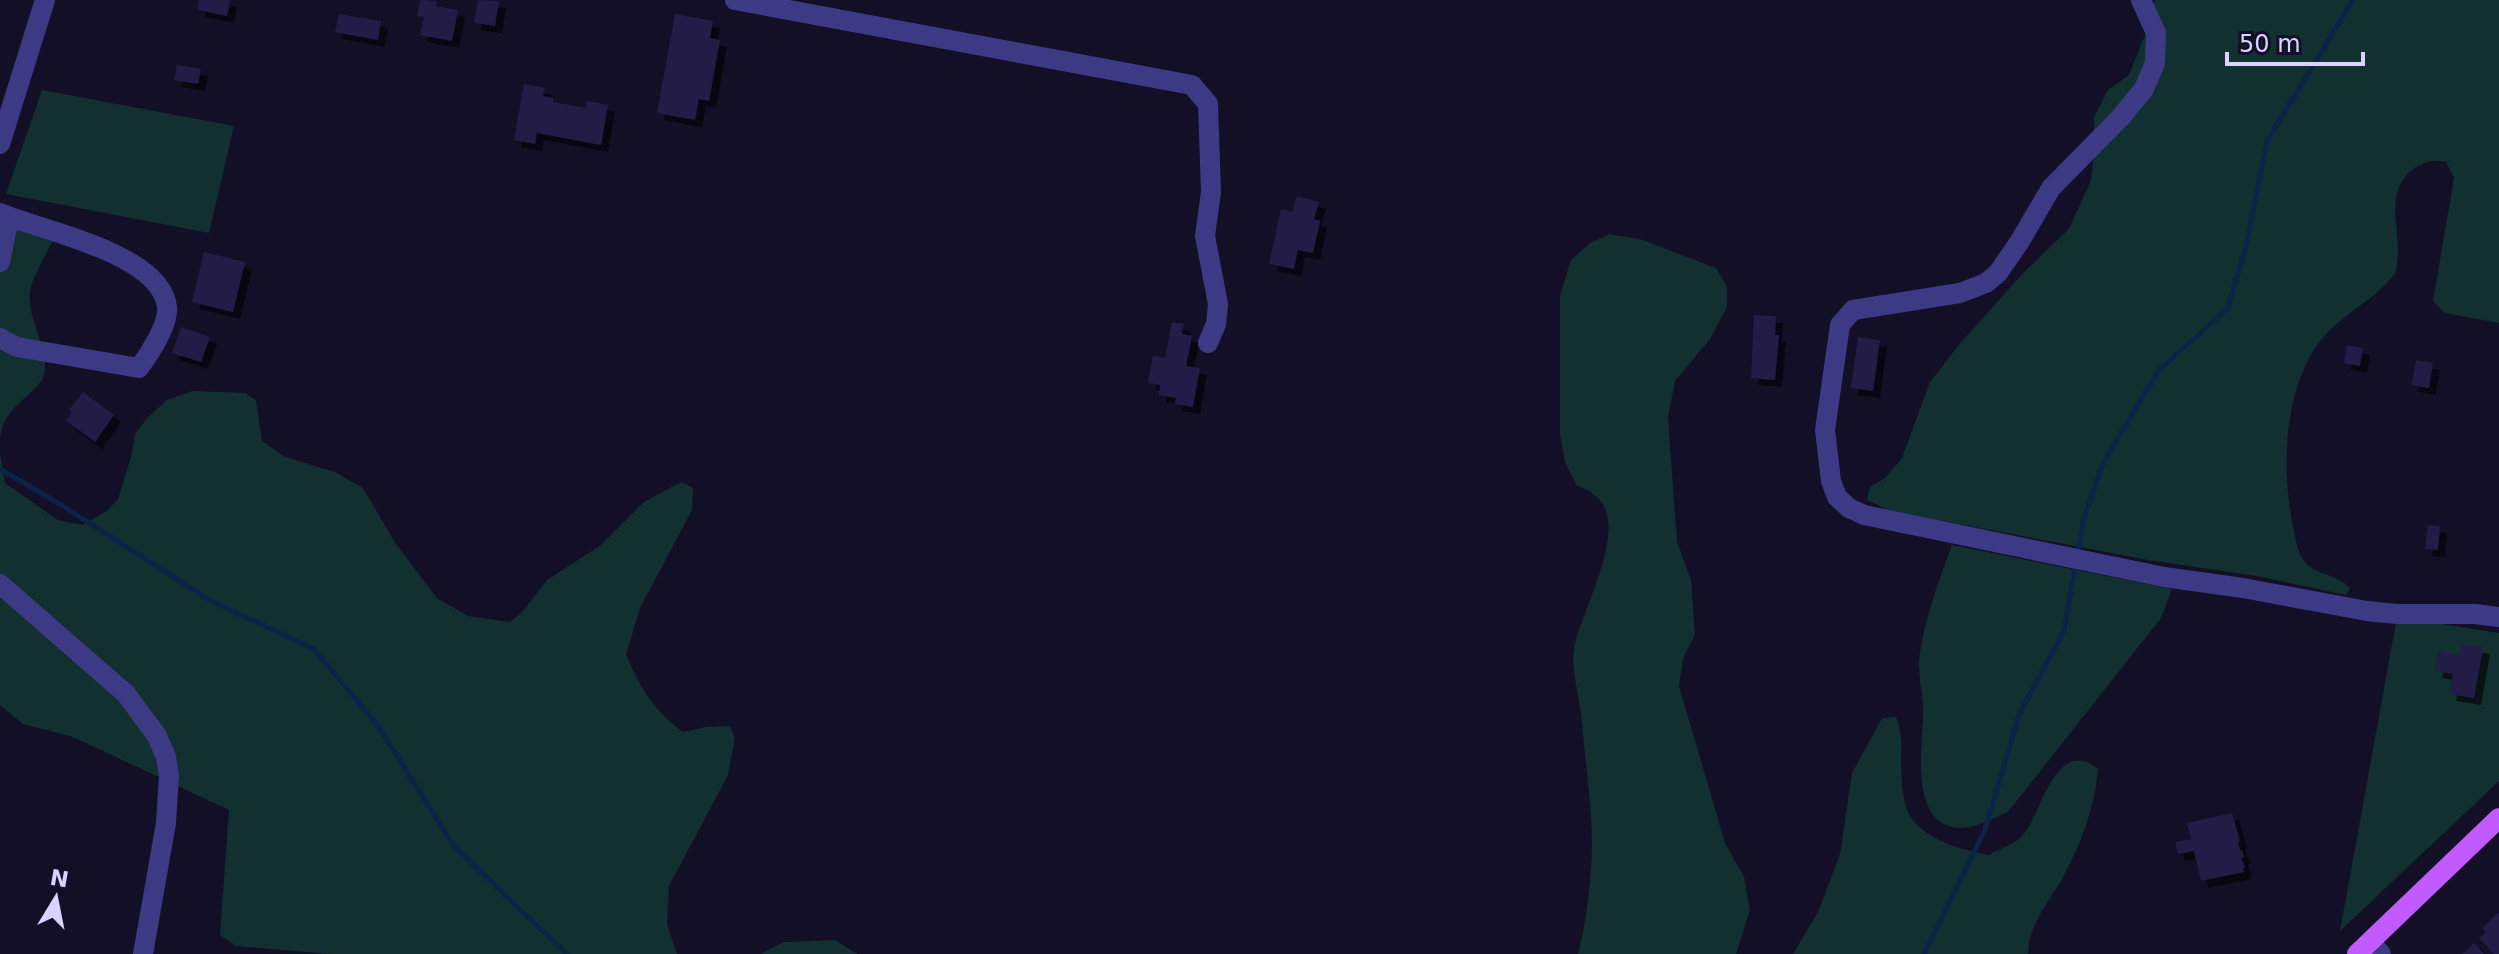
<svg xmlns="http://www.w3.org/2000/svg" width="2499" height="954" viewBox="0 0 2499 954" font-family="'DejaVu Sans',sans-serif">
<defs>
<filter id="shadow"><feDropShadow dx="7" dy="7" stdDeviation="0" flood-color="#0009"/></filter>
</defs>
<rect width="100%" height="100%" fill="#130f26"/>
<g fill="#12302f">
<path d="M 2155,0 L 2499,0 L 2499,323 L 2445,313 L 2433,301 L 2454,178 L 2446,162 C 2433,159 2424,162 2412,170 C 2385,191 2399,226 2398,256 C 2397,262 2398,268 2395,273 C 2381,295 2345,313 2326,334 C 2283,382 2281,467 2293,527 C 2296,539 2297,551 2304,561 C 2315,576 2340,574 2350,589 L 2346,595 L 2256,576 L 2148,560 L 1890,511 L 1867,500 L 1870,487 L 1885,478 L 1902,458 L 1930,382 L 1958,346 L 2023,273 L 2069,229 L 2091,180 L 2094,152 L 2094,117 L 2108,90 L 2129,75 L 2145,35 Z"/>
<path d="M 42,90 L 234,126 L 209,233 L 6,194 Z"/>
<path d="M 0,212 L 53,240 C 47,253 32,278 30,291 C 26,313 47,347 45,370 C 42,396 2,401 0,441 Z"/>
<path d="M 1609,234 L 1640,239 L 1716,268 L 1727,286 L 1727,307 L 1710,339 L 1675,381 L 1668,417 L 1677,542 L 1691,580 L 1695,634 L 1683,659 L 1679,686 L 1725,843 L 1744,877 L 1750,910 L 1736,954 L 1578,954 C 1587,919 1591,881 1592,845 C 1592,804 1585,763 1582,722 C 1580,700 1571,670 1574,649 C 1579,613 1635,522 1593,494 C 1589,490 1582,488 1577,486 L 1565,462 L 1560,433 L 1560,296 L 1571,260 L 1589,244 Z"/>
<path d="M 193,391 L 245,393 L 256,400 L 262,441 L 285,457 L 335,472 L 363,488 L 396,544 L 437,598 L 468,616 L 510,622 L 524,610 L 547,580 L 601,545 L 644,502 L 681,482 L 693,488 L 692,510 L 640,608 L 626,654 C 640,688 653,710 683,732 L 706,727 L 730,726 L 735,738 L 728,775 L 669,886 L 667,924 L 677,954 L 329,954 L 236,946 L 220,935 L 229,810 L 73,737 L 23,724 L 0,705 L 0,454 L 5,483 L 58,520 L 83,525 L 108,510 L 118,499 L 131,457 L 135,434 L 147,418 L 167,400 Z"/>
<path d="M 1952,545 L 2172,589 L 2161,618 L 2008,812 C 1989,820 1965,835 1944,824 C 1910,806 1924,737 1923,707 C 1922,689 1917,670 1920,652 C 1926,615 1939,580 1952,545 Z"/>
<path d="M 2397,617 L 2499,633 L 2499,781 L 2340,931 Z"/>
<path d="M 1896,717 C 1903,733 1901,748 1901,765 C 1902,781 1902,806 1912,819 C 1930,842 1963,850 1989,855 C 1999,849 2015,844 2022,836 C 2041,817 2055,734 2098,769 C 2095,807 2082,841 2064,875 C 2051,900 2028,924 2028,954 L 1793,954 L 1819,910 L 1840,854 L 1852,773 L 1882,718 Z"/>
<path d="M 835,940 L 857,954 L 760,954 L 784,942 Z"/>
</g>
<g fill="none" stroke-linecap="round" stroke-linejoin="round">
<g stroke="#0c2248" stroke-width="5">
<path d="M 0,469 L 58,503 L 211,601 L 314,649 L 378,726 L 454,846 L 567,954"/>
<path d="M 2078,552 L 2084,518 L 2103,463 L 2159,370 L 2228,308 L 2246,246 L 2267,141 L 2353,0"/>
<path d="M 1924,954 L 1985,830 L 2019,715 L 2064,630 L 2076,562"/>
</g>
</g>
<g fill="#241b47" filter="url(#shadow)">
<path d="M 199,0 L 230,0 L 227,16 L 198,10 Z"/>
<path d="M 420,0 L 437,1 L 436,6 L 458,10 L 452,41 L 420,35 L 424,17 L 417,16 Z"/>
<path d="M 478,0 L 499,1 L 495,26 L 474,23 Z"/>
<path d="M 339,14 L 381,21 L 378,40 L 335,32 Z"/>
<path d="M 675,14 L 713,21 L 710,38 L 720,40 L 709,101 L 699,99 L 695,120 L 657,113 Z"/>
<path d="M 177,65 L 201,69 L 198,84 L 174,80 Z"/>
<path d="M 524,84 L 545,88 L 543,96 L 554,98 L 553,102 L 586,108 L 587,101 L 608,105 L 601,145 L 537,133 L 535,144 L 514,140 Z"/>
<path d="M 1297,196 L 1319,202 L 1314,219 L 1320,221 L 1313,253 L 1298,250 L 1294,269 L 1269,264 L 1281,209 L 1292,212 Z"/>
<path d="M 204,252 L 245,262 L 233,312 L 192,302 Z"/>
<path d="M 1754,315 L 1776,316 L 1775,335 L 1779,335 L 1775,380 L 1751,378 Z"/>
<path d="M 1172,322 L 1184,324 L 1182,334 L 1192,336 L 1186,366 L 1200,368 L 1193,407 L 1175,404 L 1176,398 L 1159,395 L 1160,385 L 1148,383 L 1153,356 L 1165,358 Z"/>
<path d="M 181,327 L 210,337 L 201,362 L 172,353 Z"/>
<path d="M 1858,337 L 1880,340 L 1873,391 L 1851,388 Z"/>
<path d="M 2347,345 L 2363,348 L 2360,366 L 2344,363 Z"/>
<path d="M 2416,360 L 2433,363 L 2429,388 L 2412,385 Z"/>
<path d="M 83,392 L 114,415 L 95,442 L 66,421 L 72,412 L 69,410 Z"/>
<path d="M 2428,525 L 2440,526 L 2438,550 L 2425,549 Z"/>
<path d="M 2462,644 L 2483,647 L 2474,698 L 2449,694 L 2453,674 L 2435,671 L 2439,651 L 2460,655 Z"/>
<path d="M 2232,813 L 2240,841 L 2238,842 L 2240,850 L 2242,850 L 2244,857 L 2241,858 L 2245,868 L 2243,868 L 2244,872 L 2201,881 L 2194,851 L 2178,854 L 2175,842 L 2191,839 L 2187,823 Z"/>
<path d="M 2499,912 L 2499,954 L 2494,954 L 2479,938 L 2486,932 L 2482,928 Z"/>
<path d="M 2474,943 L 2484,954 L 2462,954 Z"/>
</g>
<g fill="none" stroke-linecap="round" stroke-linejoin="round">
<g stroke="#3d3a85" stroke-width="20">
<path d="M 735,0 L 1192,85 L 1208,104 L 1211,192 L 1205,236 L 1218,304 L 1216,324 L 1208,343"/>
<path d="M 2141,0 L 2156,33 L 2155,63 L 2144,89 L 2120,118 L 2051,188 L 2020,241 L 1998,273 L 1986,283 L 1960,293 L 1853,310 L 1840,325 L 1825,430 L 1831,481 L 1837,497 L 1849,508 L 1864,515 L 2164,577 L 2243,588 L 2367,611 L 2397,614 L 2475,614 L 2499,617"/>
<path d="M 0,144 L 45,0"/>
<path d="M 0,213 C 42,231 161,253 167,307 C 169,324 149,355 139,368 L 17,347 L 0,338"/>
<path d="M 0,262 L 9,217"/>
<path d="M 0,584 L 126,694 L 157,736 L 166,757 L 169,776 L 166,823 L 143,954"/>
<path d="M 2370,942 L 2381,954"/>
</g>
<path stroke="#c25bff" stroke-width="20" d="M 2357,954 L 2499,818"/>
</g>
<g transform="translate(56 898) rotate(10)" stroke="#130f26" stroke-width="6" paint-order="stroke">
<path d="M0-6L14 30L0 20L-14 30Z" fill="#d9d4ff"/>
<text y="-12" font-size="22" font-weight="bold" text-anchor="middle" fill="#d9d4ff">N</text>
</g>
<path d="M2227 52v12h136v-12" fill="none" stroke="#d9d4ff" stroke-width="4"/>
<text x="2239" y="52" font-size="24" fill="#d9d4ff" stroke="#130f26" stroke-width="6" paint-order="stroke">50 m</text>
</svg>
